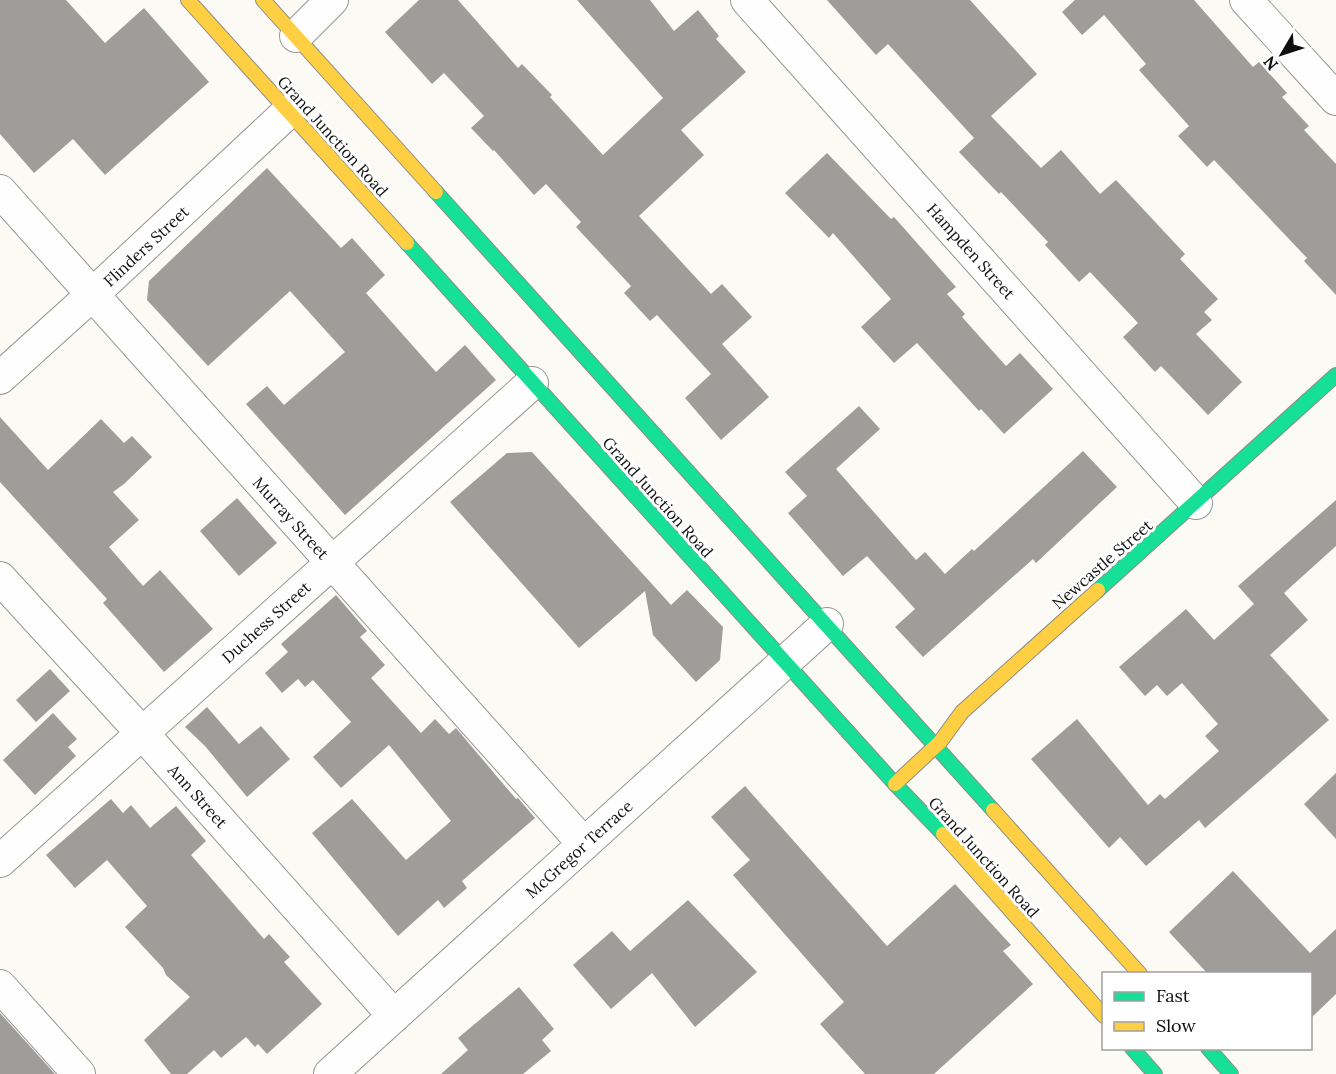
<svg xmlns="http://www.w3.org/2000/svg" width="1336" height="1074" viewBox="0 0 1336 1074" font-family="Lora,serif">
<rect width="100%" height="100%" fill="#fbfaf5"/>
<g fill="#9f9d9a">
<path d="M 0,0 L 66,0 L 105,43 L 144,8 L 209,82 L 105,175 L 73,139 L 34,173 L 0,134 Z"/>
<path d="M 419,0 L 458,0 L 518,68 L 522,64 L 552,95 L 550,97 L 603,155 L 663,98 L 577,0 L 650,0 L 674,31 L 698,10 L 719,36 L 716,39 L 746,72 L 681,130 L 704,155 L 639,216 L 711,294 L 722,284 L 752,317 L 722,344 L 769,397 L 721,440 L 685,398 L 711,374 L 657,315 L 650,321 L 624,293 L 631,286 L 576,227 L 581,222 L 546,184 L 534,195 L 494,150 L 493,151 L 471,128 L 484,116 L 444,73 L 432,84 L 385,32 Z"/>
<path d="M 827,0 L 970,0 L 1037,74 L 991,116 L 1041,168 L 1061,150 L 1100,194 L 1116,180 L 1185,254 L 1180,259 L 1218,299 L 1204,312 L 1212,320 L 1196,334 L 1242,382 L 1208,415 L 1161,366 L 1155,372 L 1123,337 L 1138,323 L 1090,272 L 1079,282 L 1045,245 L 1048,242 L 1001,192 L 999,194 L 959,152 L 974,138 L 888,44 L 876,55 Z"/>
<path d="M 1075,0 L 1194,0 L 1253,67 L 1259,62 L 1287,93 L 1282,97 L 1309,126 L 1304,130 L 1336,164 L 1336,295 L 1304,261 L 1307,258 L 1214,160 L 1207,167 L 1178,136 L 1189,126 L 1139,70 L 1146,64 L 1104,15 L 1082,35 L 1062,12 Z"/>
<path d="M 827,153 L 891,219 L 894,217 L 956,287 L 947,294 L 965,314 L 962,317 L 1006,366 L 1020,353 L 1053,389 L 1004,434 L 981,409 L 979,411 L 917,343 L 894,363 L 861,327 L 891,299 L 833,233 L 829,238 L 785,193 Z"/>
<path d="M 267,168 L 341,248 L 352,238 L 385,275 L 366,293 L 436,372 L 465,345 L 496,380 L 345,515 L 246,404 L 267,386 L 284,405 L 345,352 L 290,291 L 208,366 L 147,300 L 149,281 Z"/>
<path d="M 859,406 L 880,429 L 836,469 L 916,560 L 925,552 L 945,574 L 972,549 L 974,551 L 1083,451 L 1117,487 L 1036,563 L 1033,559 L 923,657 L 895,627 L 915,609 L 867,556 L 843,576 L 788,513 L 807,496 L 785,472 Z"/>
<path d="M 0,417 L 48,470 L 101,419 L 124,443 L 132,436 L 152,457 L 124,484 L 113,492 L 139,520 L 109,547 L 143,586 L 160,570 L 213,629 L 164,672 L 103,603 L 107,599 L 0,482 Z"/>
<path d="M 532,452 L 671,605 L 687,590 L 723,627 L 720,660 L 696,682 L 653,635 L 645,591 L 579,648 L 450,502 L 507,453 Z"/>
<path d="M 237,498 L 277,543 L 239,576 L 200,531 Z"/>
<path d="M 1336,500 L 1336,546 L 1284,593 L 1308,620 L 1270,655 L 1329,720 L 1205,828 L 1199,820 L 1146,866 L 1120,837 L 1109,848 L 1031,759 L 1077,719 L 1148,805 L 1160,794 L 1165,799 L 1219,751 L 1205,736 L 1218,724 L 1182,683 L 1167,696 L 1157,685 L 1145,696 L 1119,667 L 1186,609 L 1214,640 L 1254,604 L 1238,586 Z"/>
<path d="M 336,595 L 367,631 L 360,637 L 385,665 L 371,678 L 421,733 L 435,719 L 449,734 L 456,728 L 516,799 L 518,798 L 535,818 L 462,881 L 467,888 L 444,908 L 438,900 L 398,936 L 312,833 L 352,799 L 406,860 L 451,821 L 389,745 L 341,788 L 313,757 L 351,722 L 313,680 L 305,687 L 298,679 L 282,693 L 265,673 L 288,652 L 281,644 Z"/>
<path d="M 50,669 L 70,691 L 36,722 L 16,700 Z"/>
<path d="M 207,707 L 239,744 L 261,726 L 290,759 L 247,797 L 205,746 L 185,727 Z"/>
<path d="M 53,713 L 77,739 L 68,747 L 76,756 L 35,795 L 3,760 Z"/>
<path d="M 1336,773 L 1336,839 L 1304,804 Z"/>
<path d="M 745,786 L 887,946 L 955,884 L 1011,945 L 1003,951 L 1033,984 L 934,1074 L 865,1074 L 820,1024 L 844,1002 L 733,875 L 750,860 L 711,817 Z"/>
<path d="M 111,799 L 123,813 L 131,805 L 150,828 L 176,806 L 206,841 L 191,855 L 264,939 L 269,934 L 290,957 L 284,962 L 322,1004 L 267,1054 L 258,1044 L 255,1047 L 246,1037 L 221,1058 L 214,1050 L 187,1074 L 171,1074 L 144,1040 L 190,997 L 166,975 L 163,968 L 125,927 L 147,906 L 107,860 L 75,888 L 46,855 Z"/>
<path d="M 1233,871 L 1310,953 L 1336,929 L 1336,994 L 1311,1018 L 1311,974 L 1208,974 L 1169,932 Z"/>
<path d="M 688,900 L 757,972 L 695,1027 L 652,973 L 611,1009 L 573,965 L 612,931 L 630,951 Z"/>
<path d="M 519,987 L 554,1029 L 542,1040 L 551,1051 L 523,1074 L 441,1074 L 468,1050 L 458,1038 Z"/>
<path d="M 0,1013 L 55,1074 L 0,1074 Z"/>
</g>
<g fill="none" stroke-linecap="round" stroke-linejoin="round">
<defs>
<g id="street">
<path d="M 747,0 L 1196,503"/>
<path d="M 1246,0 L 1336,99"/>
<path d="M 296,36 L 332,0"/>
<path d="M 0,191 L 584,844"/>
<path d="M 0,378 L 93,294 L 289,111"/>
<path d="M 0,578 L 142,733 L 394,1016"/>
<path d="M 0,861 L 532,383"/>
<path d="M 0,986 L 79,1074"/>
<path d="M 330,1074 L 827,624"/>
</g>
<g id="fast">
<path d="M 436,192 L 993,810"/>
<path d="M 407,243 L 895,784 L 943,834"/>
<path d="M 1098,590 L 1336,375"/>
<path d="M 1132,1048 L 1155,1074"/>
<path d="M 1208,1048 L 1231,1074"/>
</g>
<g id="slow">
<path d="M 188,0 L 407,243"/>
<path d="M 263,0 L 436,192"/>
<path d="M 895,784 L 940,742 L 962,712 L 1098,590"/>
<path d="M 993,810 L 1140,974"/>
<path d="M 943,834 L 1104,1016"/>
</g>
</defs>
<use href="#street" stroke="#959593" stroke-width="34"/>
<use href="#fast" stroke="#8c8b89" stroke-width="16"/>
<use href="#slow" stroke="#8c8b89" stroke-width="16"/>
<use href="#street" stroke="#fefefe" stroke-width="32"/>
<use href="#fast" stroke="#16e098" stroke-width="14"/>
<use href="#slow" stroke="#ffcf43" stroke-width="14"/>
</g>
<g text-anchor="middle" dominant-baseline="central" stroke-width="6" stroke-linejoin="round" paint-order="stroke">
<g font-size="16" fill="#0f0f0f" stroke="#fff">
<text transform="translate(333 136) rotate(48)">Grand Junction Road</text>
<text transform="translate(146 246) rotate(-43)">Flinders Street</text>
<text transform="translate(971 251) rotate(48)">Hampden Street</text>
<text transform="translate(658 497) rotate(48)">Grand Junction Road</text>
<text transform="translate(291 518) rotate(48)">Murray Street</text>
<text transform="translate(1102 564) rotate(-41)">Newcastle Street</text>
<text transform="translate(266 622) rotate(-42)">Duchess Street</text>
<text transform="translate(198 796) rotate(48)">Ann Street</text>
<text transform="translate(579 849) rotate(-42)">McGregor Terrace</text>
<text transform="translate(984 857) rotate(48)">Grand Junction Road</text>
</g>
</g>
<rect x="1102" y="972" width="210" height="78" fill="#ffffff" stroke="#9f9f9f" stroke-width="1.5"/>
<rect x="1114" y="992" width="30" height="9" fill="#16e098" stroke="#9f9f9f" stroke-width="1.5"/>
<text x="1156" y="1002" font-size="18" fill="#0f0f0f">Fast</text>
<rect x="1114" y="1022" width="30" height="9" fill="#ffcf43" stroke="#9f9f9f" stroke-width="1.5"/>
<text x="1156" y="1032" font-size="18" fill="#0f0f0f">Slow</text>
<g transform="translate(1282 54) rotate(231)" stroke="#ffffff" stroke-width="4.5" paint-order="stroke">
<path d="M0-4.5L10 22L0 15L-10 22Z" fill="#0f0f0f"/>
<text y="-9" font-size="16" font-weight="bold" text-anchor="middle" fill="#0f0f0f">N</text>
</g>
</svg>
